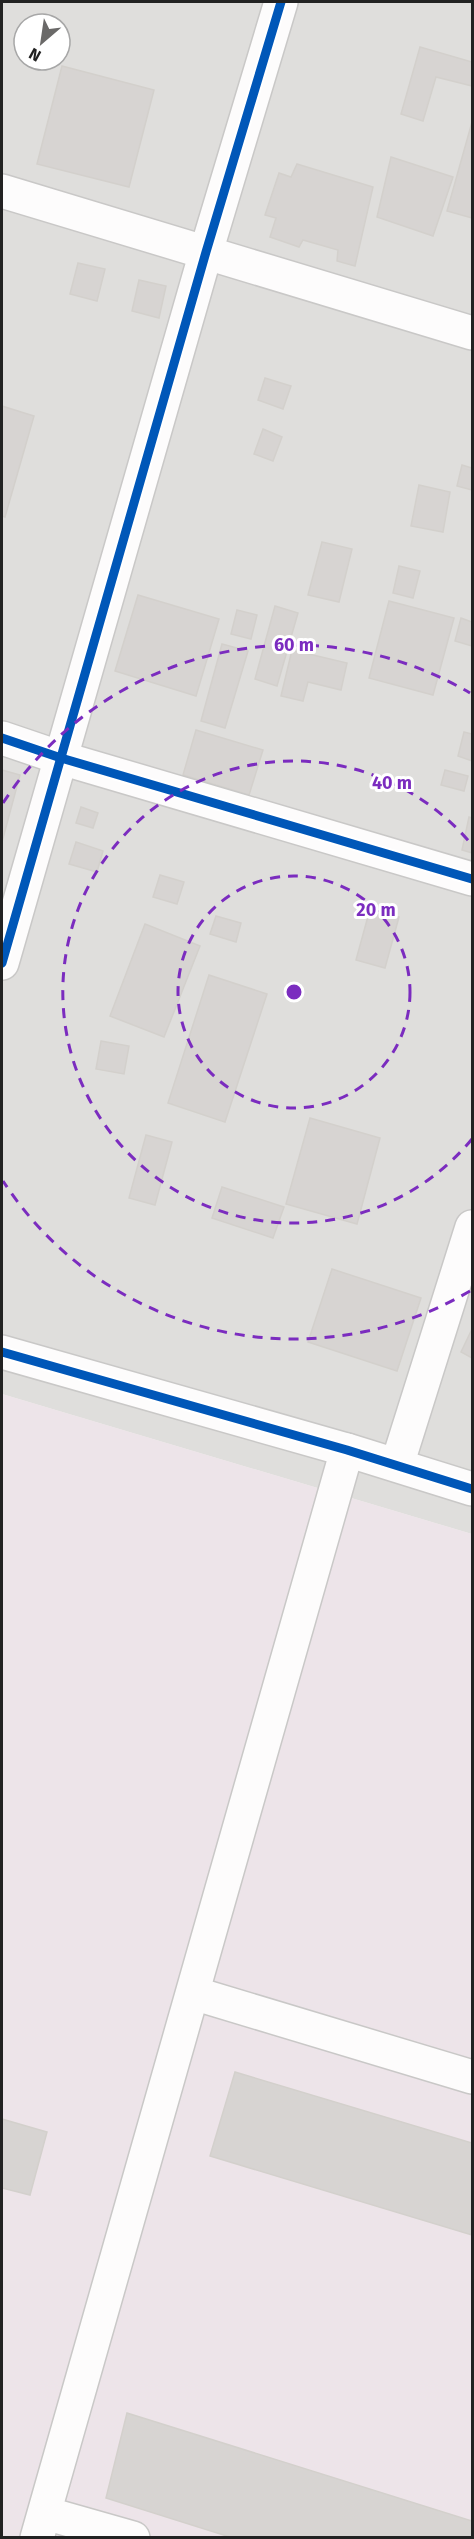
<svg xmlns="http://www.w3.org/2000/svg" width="474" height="2539" viewBox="0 0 474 2539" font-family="'Fira Sans',sans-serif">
<rect width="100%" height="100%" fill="#f0eeeb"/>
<path fill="#dfdedc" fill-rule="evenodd" d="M 2,2 L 472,2 L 472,1534 L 2,1394 ZM 24,24 L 60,24 L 60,60 L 24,60 Z"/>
<path fill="#ede4e9" d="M 2,1394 L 472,1534 L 472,2537 L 2,2537 Z"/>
<g fill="#d7d4d2" stroke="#d3d0cc" stroke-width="1.5">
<path d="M 420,47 L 472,62 L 472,86 L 436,77 L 423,121 L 401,114 Z"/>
<path d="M 62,66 L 154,90 L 129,187 L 37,164 Z"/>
<path d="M 472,122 L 472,218 L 447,211 Z"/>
<path d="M 391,157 L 453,177 L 433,236 L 377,217 Z"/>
<path d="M 297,164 L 373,187 L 355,266 L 337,261 L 338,250 L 303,240 L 299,247 L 270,237 L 276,218 L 265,215 L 279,173 L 291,177 Z"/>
<path d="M 78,263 L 105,269 L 97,301 L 70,294 Z"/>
<path d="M 139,280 L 166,286 L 159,318 L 132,311 Z"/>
<path d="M 265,378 L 291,386 L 283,409 L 258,400 Z"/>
<path d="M 2,406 L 34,416 L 5,517 L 2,516 Z"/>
<path d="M 263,429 L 282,437 L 273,461 L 254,454 Z"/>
<path d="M 462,465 L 472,468 L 472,490 L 457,486 Z"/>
<path d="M 419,485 L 450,492 L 443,532 L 411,526 Z"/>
<path d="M 322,542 L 352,549 L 339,602 L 308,595 Z"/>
<path d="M 399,566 L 420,571 L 413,598 L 393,593 Z"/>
<path d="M 138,595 L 219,619 L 196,696 L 115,671 Z"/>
<path d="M 389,601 L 454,618 L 433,695 L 369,678 Z"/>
<path d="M 275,606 L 298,613 L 277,686 L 255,679 Z"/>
<path d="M 237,610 L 257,615 L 251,639 L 231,634 Z"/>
<path d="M 461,618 L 472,622 L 472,646 L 455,641 Z"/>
<path d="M 222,644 L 248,651 L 225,728 L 201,721 Z"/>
<path d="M 292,650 L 347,663 L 341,690 L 308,682 L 303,701 L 281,696 Z"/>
<path d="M 196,730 L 263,750 L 249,795 L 183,775 Z"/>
<path d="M 464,732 L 472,734 L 472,761 L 458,756 Z"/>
<path d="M 2,770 L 20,775 L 2,842 Z"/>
<path d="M 445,770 L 468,776 L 464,791 L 441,785 Z"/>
<path d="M 81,807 L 98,813 L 93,828 L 76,823 Z"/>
<path d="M 469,817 L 472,818 L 472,853 L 462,850 Z"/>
<path d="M 76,842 L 103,851 L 97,872 L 69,864 Z"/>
<path d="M 160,875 L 184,882 L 177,904 L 153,897 Z"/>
<path d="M 370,909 L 399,917 L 385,968 L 356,960 Z"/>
<path d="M 216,916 L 241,923 L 236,942 L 210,934 Z"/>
<path d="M 145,924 L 200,946 L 164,1037 L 110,1016 Z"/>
<path d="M 209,975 L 267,994 L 225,1122 L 168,1103 Z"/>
<path d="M 101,1041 L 129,1046 L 124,1074 L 96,1069 Z"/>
<path d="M 310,1118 L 380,1138 L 357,1224 L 286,1204 Z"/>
<path d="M 146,1135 L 172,1142 L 155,1205 L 129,1198 Z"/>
<path d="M 222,1187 L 284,1207 L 273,1238 L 212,1218 Z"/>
<path d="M 332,1269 L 421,1298 L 397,1371 L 308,1342 Z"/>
<path d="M 472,1329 L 472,1358 L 461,1352 Z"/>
<path d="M 235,2072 L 472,2143 L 472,2235 L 210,2156 Z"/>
<path d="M 2,2119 L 47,2132 L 30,2195 L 2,2188 Z"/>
<path d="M 127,2413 L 472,2521 L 472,2538 L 233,2538 L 106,2498 Z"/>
</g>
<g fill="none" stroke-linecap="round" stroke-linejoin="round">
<defs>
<g id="minor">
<path d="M 2,191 L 472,333"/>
<path d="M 2,738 L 61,758 L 472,879"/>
<path d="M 2,963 L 206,252 L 281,2"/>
<path d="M 2,1352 L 347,1450 L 472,1489"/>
<path d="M 397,1465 L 472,1227"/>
<path d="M 193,1993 L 472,2077"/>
<path d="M 45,2513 L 133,2538"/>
<path d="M 37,2538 L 347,1450"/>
</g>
</defs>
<use href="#minor" stroke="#c9c8c7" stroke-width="36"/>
<use href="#minor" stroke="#fdfcfc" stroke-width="33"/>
<defs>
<g id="cycleway">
<path d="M 2,738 L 61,758 L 472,879"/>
<path d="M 2,963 L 206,252 L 281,2"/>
<path d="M 2,1352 L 347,1450 L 472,1489"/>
</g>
</defs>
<use href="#cycleway" stroke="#fff" stroke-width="13"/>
<use href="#cycleway" stroke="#0057b8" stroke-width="9"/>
</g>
<g fill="none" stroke="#7b2cbf" stroke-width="3" stroke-dasharray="10 8">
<circle cx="294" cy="992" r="116"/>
<path d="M472 1139A231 231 0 1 1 472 845"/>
<path d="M470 1291A347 347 0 0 1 3 1181M3 803A347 347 0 0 1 470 693"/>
</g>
<circle cx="294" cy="992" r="9" fill="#7b2cbf" stroke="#fff" stroke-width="3"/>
<g font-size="18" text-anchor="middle" font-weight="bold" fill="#7b2cbf" stroke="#fff" stroke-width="6" stroke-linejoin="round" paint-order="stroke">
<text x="294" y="651">60 m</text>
<text x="392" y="789">40 m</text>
<text x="376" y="916">20 m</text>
</g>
<rect width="474" height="2539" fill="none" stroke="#222222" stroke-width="6"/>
<g transform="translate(42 42) rotate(209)"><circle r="28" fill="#ffffff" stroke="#a7a7a7" stroke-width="1.5"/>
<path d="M0-4.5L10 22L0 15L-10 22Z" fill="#6a6968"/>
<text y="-9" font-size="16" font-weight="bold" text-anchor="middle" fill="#222222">N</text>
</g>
</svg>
